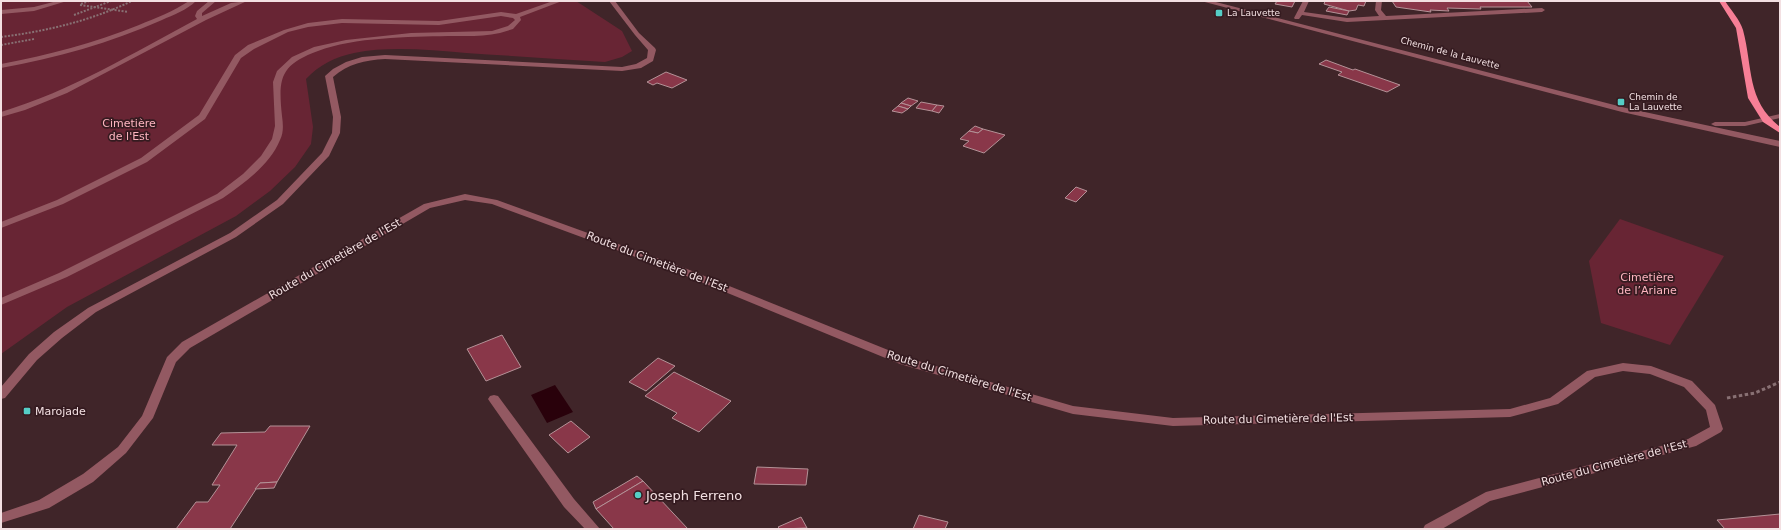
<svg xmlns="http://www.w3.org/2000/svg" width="1781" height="530" viewBox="0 0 1781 530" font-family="'DejaVu Sans',sans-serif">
<rect width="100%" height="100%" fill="#402529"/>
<g fill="#682534">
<path d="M 1,1 L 576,1 L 622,31 L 632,51 L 622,57 L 605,62 C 559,59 512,56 466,53 C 429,50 390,46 354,53 C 335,57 319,65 306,79 L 313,127 L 311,144 L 295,167 L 270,191 L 236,216 L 67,307 L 1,354 Z"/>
<path d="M 1620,219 L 1724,256 L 1670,345 L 1601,323 L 1589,261 Z"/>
</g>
<path fill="#29010b" d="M 555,385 L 573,412 L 547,423 L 531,395 Z"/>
<g fill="#893749" stroke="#b49297">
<path d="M 1276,1 L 1295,1 L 1292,7 L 1275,4 L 1277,1 Z"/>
<path d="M 1325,1 L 1366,1 L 1364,6 L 1358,5 L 1356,10 L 1349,11 L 1324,4 Z"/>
<path d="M 1392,1 L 1527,1 L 1532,7 L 1480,7 L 1481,9 L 1447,8 L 1449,11 L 1430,10 L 1431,12 L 1396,7 Z"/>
<path d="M 1329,7 L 1349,11 L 1347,15 L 1326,11 Z"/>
<path d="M 1326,60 L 1353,70 L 1355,69 L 1400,85 L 1387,92 L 1338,75 L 1342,72 L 1319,64 Z"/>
<path d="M 666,72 L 687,80 L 672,88 L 657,83 L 653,85 L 647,82 Z"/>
<path d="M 908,98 L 918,101 L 911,106 L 901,103 Z"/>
<path d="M 921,102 L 937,105 L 932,111 L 916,108 Z"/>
<path d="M 901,103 L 911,106 L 908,109 L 898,106 Z"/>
<path d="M 937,105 L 944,106 L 939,113 L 932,111 Z"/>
<path d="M 898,106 L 908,109 L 902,113 L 892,111 Z"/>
<path d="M 975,126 L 983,129 L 978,133 L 969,131 Z"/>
<path d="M 983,129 L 1005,135 L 984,153 L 963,146 L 969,141 L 960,139 L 969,131 L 978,133 Z"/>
<path d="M 1076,187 L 1087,191 L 1076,202 L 1065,198 Z"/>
<path d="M 502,335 L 521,367 L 486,381 L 467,349 Z"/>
<path d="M 658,358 L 675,366 L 646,391 L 629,382 Z"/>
<path d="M 674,372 L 731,401 L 699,432 L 672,418 L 677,413 L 645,396 Z"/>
<path d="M 571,421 L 590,437 L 568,453 L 549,435 Z"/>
<path d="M 270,426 L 310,426 L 277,482 L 260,483 L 230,529 L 176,529 L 196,502 L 208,502 L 220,485 L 212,485 L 237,445 L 212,445 L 221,433 L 265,432 Z"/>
<path d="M 757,467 L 808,469 L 806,485 L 754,484 Z"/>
<path d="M 637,476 L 643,481 L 596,509 L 593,502 Z"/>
<path d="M 643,481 L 688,529 L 614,529 L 596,509 Z"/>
<path d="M 277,482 L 274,488 L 255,489 L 260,483 Z"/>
<path d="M 1780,514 L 1780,529 L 1725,529 L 1717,520 Z"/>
<path d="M 919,515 L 948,522 L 945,529 L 913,529 Z"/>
<path d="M 801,517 L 807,528 L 780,529 L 778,527 Z"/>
</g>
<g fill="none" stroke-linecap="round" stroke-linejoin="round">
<g stroke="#887073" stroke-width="2" stroke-dasharray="2 1.5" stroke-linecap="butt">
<path d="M 81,4 L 89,1"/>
<path d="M 80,5 L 128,12"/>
<path d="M 74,15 L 111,1"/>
<path d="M 1,37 C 47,31 90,21 132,1"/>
<path d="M 1,45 L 34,39"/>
</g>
<path stroke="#887073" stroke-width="3" stroke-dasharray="3.5 2.5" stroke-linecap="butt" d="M 1727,398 L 1755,393 L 1780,382"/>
<g fill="#935962" fill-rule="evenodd">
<path d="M 57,1 L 67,1 L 34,11 L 1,14 L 1,10 L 34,7 Z"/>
<path d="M 189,1 L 196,1 C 187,10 173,15 162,20 C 110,43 56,58 1,68 L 1,64 C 48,55 94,43 139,25 C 156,18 174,11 189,1 Z"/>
<path d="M 209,1 L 216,1 L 202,13 L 202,16 L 231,3 L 247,1 L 206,20 L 67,93 L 25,110 L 1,117 L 1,112 C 71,91 133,53 197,19 L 195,16 L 197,11 Z"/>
<path d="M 553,1 L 562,1 L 520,17 L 521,20 L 513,29 L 500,33 C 483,37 465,36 448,36 C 409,37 354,37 318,51 C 280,65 278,78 282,116 C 283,124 284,132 280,140 C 270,165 244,183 223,198 L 67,277 L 1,305 L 1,298 L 59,273 L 217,194 L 243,174 L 261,156 L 272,139 L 275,126 L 273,82 L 277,71 L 292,57 L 314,47 L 346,40 L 411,33 L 492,31 L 508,26 L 515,20 L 513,18 L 501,16 L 439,25 L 342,23 L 308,27 L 288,32 L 254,49 L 241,58 L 205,119 L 147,162 L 63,204 L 1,228 L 1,222 L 57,200 L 141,158 L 199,115 L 235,55 L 248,45 L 284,30 L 308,23 L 342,19 L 439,21 L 501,12 L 516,14 Z"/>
<path d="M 609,1 L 615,1 L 639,33 L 655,48 L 656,50 L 653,61 L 641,68 L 622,71 L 385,59 C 365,60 348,64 333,77 L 341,117 L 340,133 L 329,156 L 283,204 L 236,237 L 96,312 L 62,338 L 37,360 L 5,398 L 1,399 L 1,387 L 29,354 L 54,332 L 88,308 L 230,233 L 277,200 L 322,153 L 332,133 L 333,117 L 325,76 L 333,69 L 346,62 L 362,57 L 385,55 L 622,67 L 636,64 L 647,58 L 648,50 L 635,35 Z"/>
<path d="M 1201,1 L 1212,1 L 1626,108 L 1780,141 L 1780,147 L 1622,112 Z"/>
<path d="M 1303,1 L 1309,1 L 1304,12 L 1347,18 L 1379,16 L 1375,10 L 1376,1 L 1382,1 L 1381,10 L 1386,16 L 1542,8 L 1545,10 L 1542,12 L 1347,22 L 1302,15 L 1299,19 L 1295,19 L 1294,18 Z"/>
<path d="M 1780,114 L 1780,118 L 1745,126 L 1715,126 L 1711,124 L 1715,122 L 1745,122 Z"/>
<path d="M 465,194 L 497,200 L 687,269 L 908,358 L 1073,406 L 1173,418 L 1510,409 L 1550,398 L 1587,371 L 1623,363 L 1651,366 L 1692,381 L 1715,405 L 1723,429 L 1721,432 L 1696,446 L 1490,501 L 1442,529 L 1423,529 L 1425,525 L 1486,492 L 1688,439 L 1710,427 L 1706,410 L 1684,387 L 1650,374 L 1623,371 L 1595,377 L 1558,404 L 1510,417 L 1173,426 L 1073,414 L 900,364 L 679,273 L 492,204 L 465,200 L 430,208 L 190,348 L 176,362 L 153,418 L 126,453 L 93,482 L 49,508 L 1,523 L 1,513 L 39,500 L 83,474 L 118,447 L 142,416 L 167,357 L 182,342 L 424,204 Z"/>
<path d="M 494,395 L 498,396 L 574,499 L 600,529 L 585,529 L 564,507 L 490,402 L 488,399 L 490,396 Z"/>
</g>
<path fill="#f77f96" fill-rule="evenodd" d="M 1719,1 L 1725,1 C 1731,10 1740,20 1743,30 C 1753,67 1746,100 1780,127 L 1780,133 L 1763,122 L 1748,98 L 1736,28 Z"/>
</g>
<g fill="#55cec6" stroke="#351b20" stroke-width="1.5">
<rect x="1215" y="9" width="8" height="8" rx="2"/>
<rect x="1617" y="98" width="8" height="8" rx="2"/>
<rect x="23" y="407" width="8" height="8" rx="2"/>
<circle cx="638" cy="495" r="4"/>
</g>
<g text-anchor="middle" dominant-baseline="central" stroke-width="3.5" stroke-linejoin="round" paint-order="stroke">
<g font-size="9" fill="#f3e0e2" stroke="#351b20" text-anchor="start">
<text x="1227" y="13">La Lauvette</text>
<text x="1629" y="97">Chemin de<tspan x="1629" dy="10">La Lauvette</tspan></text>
</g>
<g font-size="9" fill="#f3e0e2" stroke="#351b20">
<text transform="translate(1450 53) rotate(15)">Chemin de la Lauvette</text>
</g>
<g font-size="11" fill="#feb5c0" stroke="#351b20">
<text x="129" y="123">Cimetière<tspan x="129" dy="13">de l'Est</tspan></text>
<text x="1647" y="277">Cimetière<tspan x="1647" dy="13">de l’Ariane</tspan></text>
</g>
<g font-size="11" fill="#f3e0e2" stroke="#351b20">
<text transform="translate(335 259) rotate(-30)">Route du Cimetière de l'Est</text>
<text transform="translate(657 262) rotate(21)">Route du Cimetière de l'Est</text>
<text transform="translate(959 376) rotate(17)">Route du Cimetière de l'Est</text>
<text transform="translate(1278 419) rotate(-1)">Route du Cimetière de l'Est</text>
<text transform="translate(1614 463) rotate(-15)">Route du Cimetière de l'Est</text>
</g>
<g font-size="11" fill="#f3e0e2" stroke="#351b20" text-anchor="start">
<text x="35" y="411">Marojade</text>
</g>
<g font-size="13" fill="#f3e0e2" stroke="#351b20" text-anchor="start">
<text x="646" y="495">Joseph Ferreno</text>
</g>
</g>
<rect width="1781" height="530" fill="none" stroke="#f3e0e2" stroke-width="4"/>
</svg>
